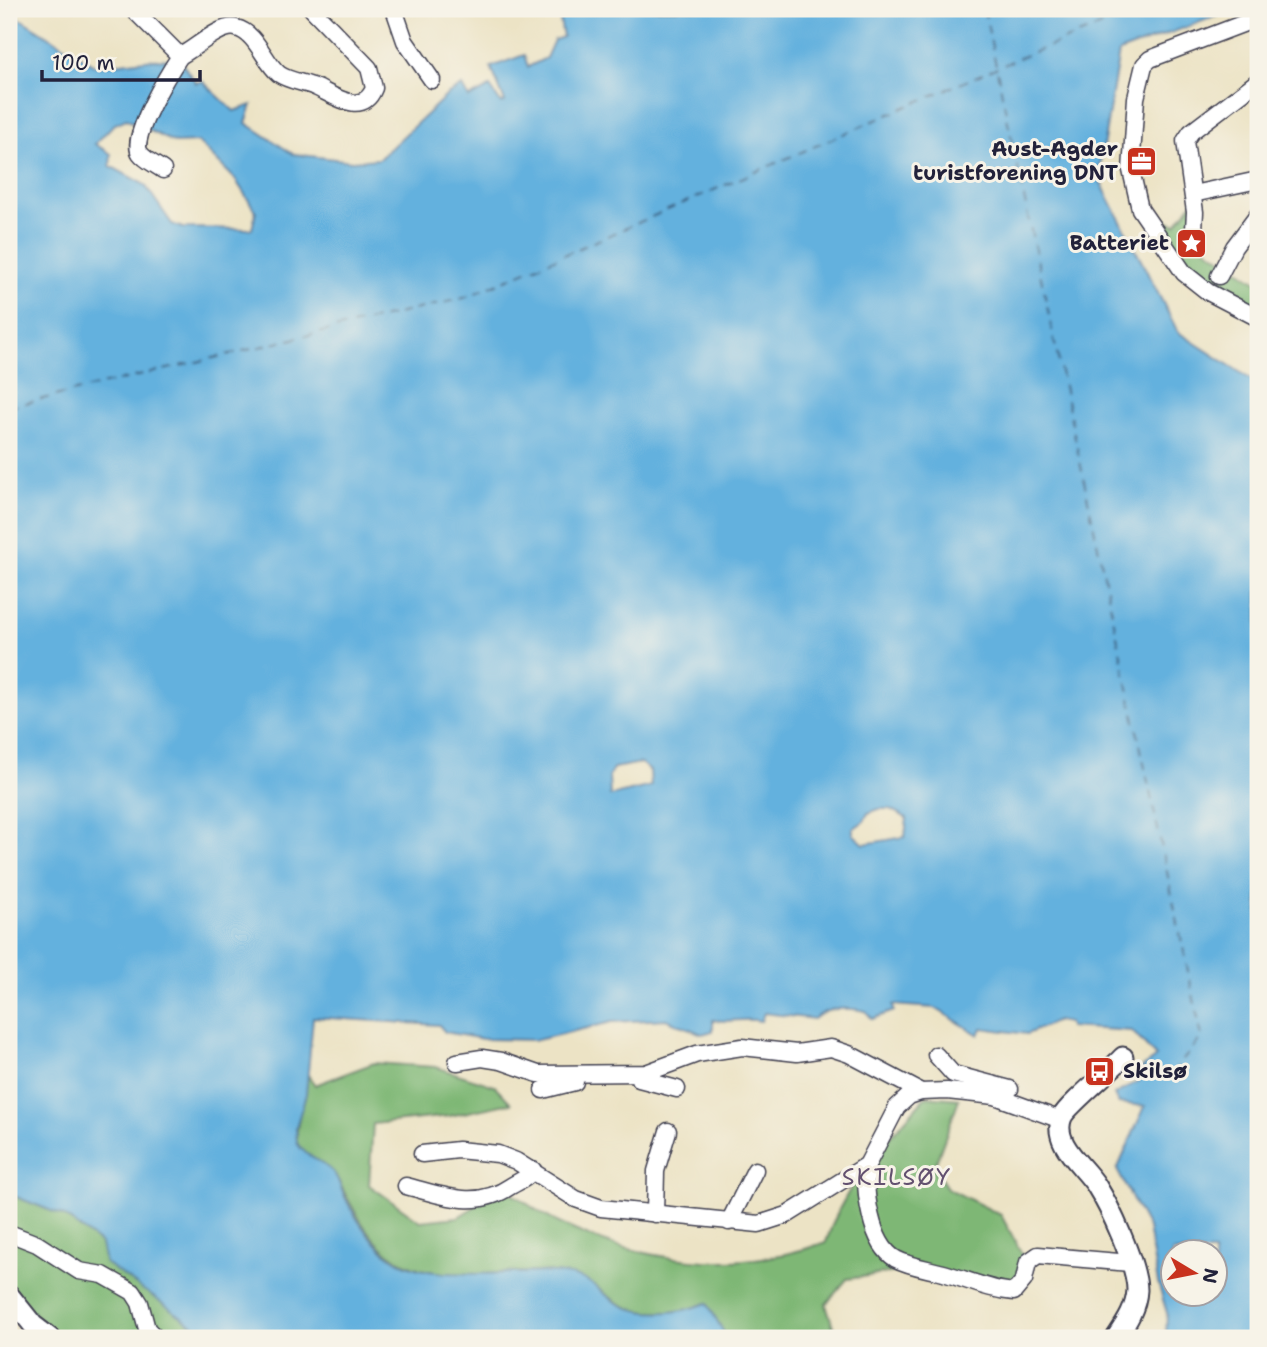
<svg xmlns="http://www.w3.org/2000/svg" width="1267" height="1347" viewBox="0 0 1267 1347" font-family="'Shantell Sans',sans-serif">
<rect width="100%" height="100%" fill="#f7f3e8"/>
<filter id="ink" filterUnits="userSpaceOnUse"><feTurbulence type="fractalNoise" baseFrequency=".0143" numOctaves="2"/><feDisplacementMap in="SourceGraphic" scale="14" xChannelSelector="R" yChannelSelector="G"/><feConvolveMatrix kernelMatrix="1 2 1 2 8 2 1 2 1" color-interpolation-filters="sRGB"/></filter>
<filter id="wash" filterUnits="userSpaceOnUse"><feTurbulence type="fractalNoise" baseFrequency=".00686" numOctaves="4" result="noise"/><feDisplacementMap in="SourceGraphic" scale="28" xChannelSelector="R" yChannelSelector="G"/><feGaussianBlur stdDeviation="1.57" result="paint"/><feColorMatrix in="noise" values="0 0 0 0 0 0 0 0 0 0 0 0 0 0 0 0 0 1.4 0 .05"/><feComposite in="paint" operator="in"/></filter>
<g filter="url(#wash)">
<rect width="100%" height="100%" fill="#ece3c5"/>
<g fill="#7eb775" stroke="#506c58" stroke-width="2">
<path d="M 1194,200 L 1200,244 L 1258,283 L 1258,314 L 1180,254 L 1153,216 L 1176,224 Z"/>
<path d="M 374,1063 L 436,1067 L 495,1086 L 511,1103 L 450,1116 L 373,1124 L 369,1185 L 420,1221 L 458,1217 L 505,1188 C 522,1200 540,1214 559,1223 C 642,1263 738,1275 826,1242 C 846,1179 884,1145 926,1096 L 959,1099 L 934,1168 L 947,1188 L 1001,1215 L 1029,1267 L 1019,1287 L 896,1272 L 847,1279 L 826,1304 L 834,1330 L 851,1338 L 727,1338 L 707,1303 C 680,1314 640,1318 614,1300 C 600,1291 591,1280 574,1276 C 543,1269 509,1273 478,1274 C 392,1277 372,1247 337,1178 C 329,1162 304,1158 297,1143 C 295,1120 306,1098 308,1075 L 315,1085 Z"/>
<path d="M 9,1194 L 64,1216 L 101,1244 L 106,1263 L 212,1338 L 29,1338 L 23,1301 L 9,1284 Z"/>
</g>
<path fill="#64b1de" stroke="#436a8c" stroke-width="2" fill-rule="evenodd" d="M 563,9 L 1235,9 L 1119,52 L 1098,177 L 1178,332 L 1258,384 L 1258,1338 L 1166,1338 L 1167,1313 L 1158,1283 L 1148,1228 L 1117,1170 L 1145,1106 L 1118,1103 L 1114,1095 L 1140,1080 L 1138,1071 L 1156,1057 L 1132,1031 L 1069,1027 L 1068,1023 L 1057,1021 L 1027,1034 L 982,1028 L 979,1035 L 935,1008 L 893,1005 L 894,1011 L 872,1019 L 866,1011 C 847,1008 829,1005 814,1019 L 764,1013 L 761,1021 C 744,1017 730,1023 713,1020 L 713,1031 L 702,1034 L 666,1019 L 612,1022 L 537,1040 L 483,1039 L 445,1032 L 439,1025 L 313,1017 L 306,1094 L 296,1127 L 297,1143 C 304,1156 324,1162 334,1173 C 339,1180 341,1190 345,1197 C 355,1218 369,1238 386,1253 C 428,1290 521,1264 574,1276 C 591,1280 600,1291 614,1301 C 640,1318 680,1314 707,1303 L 727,1338 L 212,1338 L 105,1263 L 101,1244 L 64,1216 L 9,1194 L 9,118 L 12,112 L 9,12 L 96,66 L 154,59 L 180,60 L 196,83 L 202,81 L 234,111 L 252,105 L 246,123 L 293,154 L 352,161 L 379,159 L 447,95 L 462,86 L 469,98 L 490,87 L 501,103 L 505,102 L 491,67 L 524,55 L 528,67 L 546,58 L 554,40 L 563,37 L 560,20 ZM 126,119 L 175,143 L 198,142 L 235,179 L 256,212 L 252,229 L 183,228 L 172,224 L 145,185 L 110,166 L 111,154 L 95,144 L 113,125 ZM 641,763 L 650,771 L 651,786 L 610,796 L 609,776 L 614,768 ZM 879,809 L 890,809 L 907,818 L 905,837 L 864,844 L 853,834 L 853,829 L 864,821 L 868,813 ZM 1172,1252 L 1214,1252 L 1214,1294 L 1172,1294 Z"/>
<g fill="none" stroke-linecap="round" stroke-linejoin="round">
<g stroke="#395474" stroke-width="2" stroke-dasharray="9 7" stroke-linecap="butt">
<path d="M 984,9 L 1202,1037 L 1174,1071 L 1138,1070"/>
<path d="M 9,407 L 464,298 L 1019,58 L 1145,9"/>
</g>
</g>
</g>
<g filter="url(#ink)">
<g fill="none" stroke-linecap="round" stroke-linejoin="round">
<defs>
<g id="minor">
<path d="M 133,9 L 180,56 C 195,49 220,24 236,28 C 257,33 264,62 279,74 C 289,81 303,82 315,87 C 332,94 362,118 374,88 L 369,68 L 312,9"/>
<path d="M 394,9 L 405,41 L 432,80"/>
<path d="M 1258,18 L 1150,59 L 1144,65 L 1136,98 L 1131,170 L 1140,209 L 1184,273 L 1208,292 L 1258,318"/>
<path d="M 163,170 C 156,165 145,160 140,153 C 129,138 170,71 180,56"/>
<path d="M 1193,194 L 1258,180"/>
<path d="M 1194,229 L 1195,212 L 1185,141 L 1191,132 L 1258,81"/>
<path d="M 1219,276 L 1234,247 L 1258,215"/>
<path d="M 936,1055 L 953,1074 L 1010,1089"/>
<path d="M 457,1062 L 482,1058 L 501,1061 L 538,1074 L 646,1073 L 697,1054 L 742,1047 L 797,1053 L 831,1048 L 849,1054 L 921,1092 L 947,1091 L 995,1096 L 1061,1120"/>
<path d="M 639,1079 L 677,1089"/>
<path d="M 543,1090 L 575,1082"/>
<path d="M 422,1154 L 458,1150 L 498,1154 L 516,1161 L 576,1199 L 601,1208 L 759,1224 L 787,1215 L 867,1165 L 897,1107 L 909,1096 L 921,1092"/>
<path d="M 867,1165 C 864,1190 870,1244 896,1259 C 911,1267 931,1269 947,1274 C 971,1281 990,1290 1014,1292 L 1024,1280 L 1028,1262 L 1038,1255 L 1130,1263"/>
<path d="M 406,1186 C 445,1196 476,1210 511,1186 C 519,1181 527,1179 533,1170"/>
<path d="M 655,1214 L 656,1171 L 668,1131"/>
<path d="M 729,1222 L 755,1170"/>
<path d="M 9,1233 L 37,1244 L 79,1271 L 103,1275 L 133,1292 L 140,1303 L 147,1329 L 156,1338"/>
</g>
<g id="major">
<path d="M 9,1295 L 33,1325 L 50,1338"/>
<path d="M 1116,1338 C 1126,1323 1136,1309 1137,1290 C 1137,1265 1110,1207 1096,1185 C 1084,1166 1051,1143 1062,1117 C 1067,1106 1111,1070 1123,1057"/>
</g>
</defs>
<use href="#minor" stroke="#403f50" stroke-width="19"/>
<use href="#major" stroke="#403f50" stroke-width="23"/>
<use href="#minor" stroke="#fff" stroke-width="16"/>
<use href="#major" stroke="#fff" stroke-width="19"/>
</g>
</g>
<defs>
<symbol id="office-square" viewBox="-11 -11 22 22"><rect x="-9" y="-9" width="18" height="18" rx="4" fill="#c8321e" stroke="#f7f3e8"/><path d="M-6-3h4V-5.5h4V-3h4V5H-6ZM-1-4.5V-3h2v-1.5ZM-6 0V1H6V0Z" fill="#fff"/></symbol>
<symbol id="sight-square" viewBox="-11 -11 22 22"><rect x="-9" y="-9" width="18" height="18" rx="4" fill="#c8321e" stroke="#f7f3e8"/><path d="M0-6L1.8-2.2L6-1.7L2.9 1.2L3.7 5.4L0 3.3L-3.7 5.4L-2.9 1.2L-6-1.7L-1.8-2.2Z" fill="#fff"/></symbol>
<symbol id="bus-square" viewBox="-11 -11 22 22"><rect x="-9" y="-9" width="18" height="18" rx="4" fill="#c8321e" stroke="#f7f3e8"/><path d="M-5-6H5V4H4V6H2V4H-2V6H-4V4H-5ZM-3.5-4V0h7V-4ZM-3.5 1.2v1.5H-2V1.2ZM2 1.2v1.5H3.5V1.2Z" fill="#fff"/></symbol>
</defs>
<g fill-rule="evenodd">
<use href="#office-square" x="1124" y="144" width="35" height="35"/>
<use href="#sight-square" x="1174" y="226" width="35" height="35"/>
<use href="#bus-square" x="1082" y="1054" width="35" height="35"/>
</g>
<g text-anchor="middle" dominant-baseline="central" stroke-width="6" stroke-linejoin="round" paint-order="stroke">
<g font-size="21" font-weight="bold" fill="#22223b" stroke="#f7f3e8" text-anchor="end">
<text x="1118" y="149">Aust-Agder<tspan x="1118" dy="24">turistforening DNT</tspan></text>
<text x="1169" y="243">Batteriet</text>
<text x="1123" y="1071" text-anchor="start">Skilsø</text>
</g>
<g font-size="23" letter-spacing="2" fill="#635170" stroke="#f7f3e8">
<text x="897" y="1177">SKILSØY</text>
</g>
</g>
<rect width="1267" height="1347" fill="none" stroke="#f7f3e8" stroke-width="35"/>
<g transform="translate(1194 1273) rotate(100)"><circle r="33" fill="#f7f3e8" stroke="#a29fa3" stroke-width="2"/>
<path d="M0-5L12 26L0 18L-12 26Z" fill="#c8321e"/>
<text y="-10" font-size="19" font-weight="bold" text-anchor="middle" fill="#22223b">N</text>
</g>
<path d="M42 70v10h158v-10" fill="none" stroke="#22223b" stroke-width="3.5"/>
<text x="52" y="70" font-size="21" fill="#22223b" stroke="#f7f3e8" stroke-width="5" paint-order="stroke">100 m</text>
</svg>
